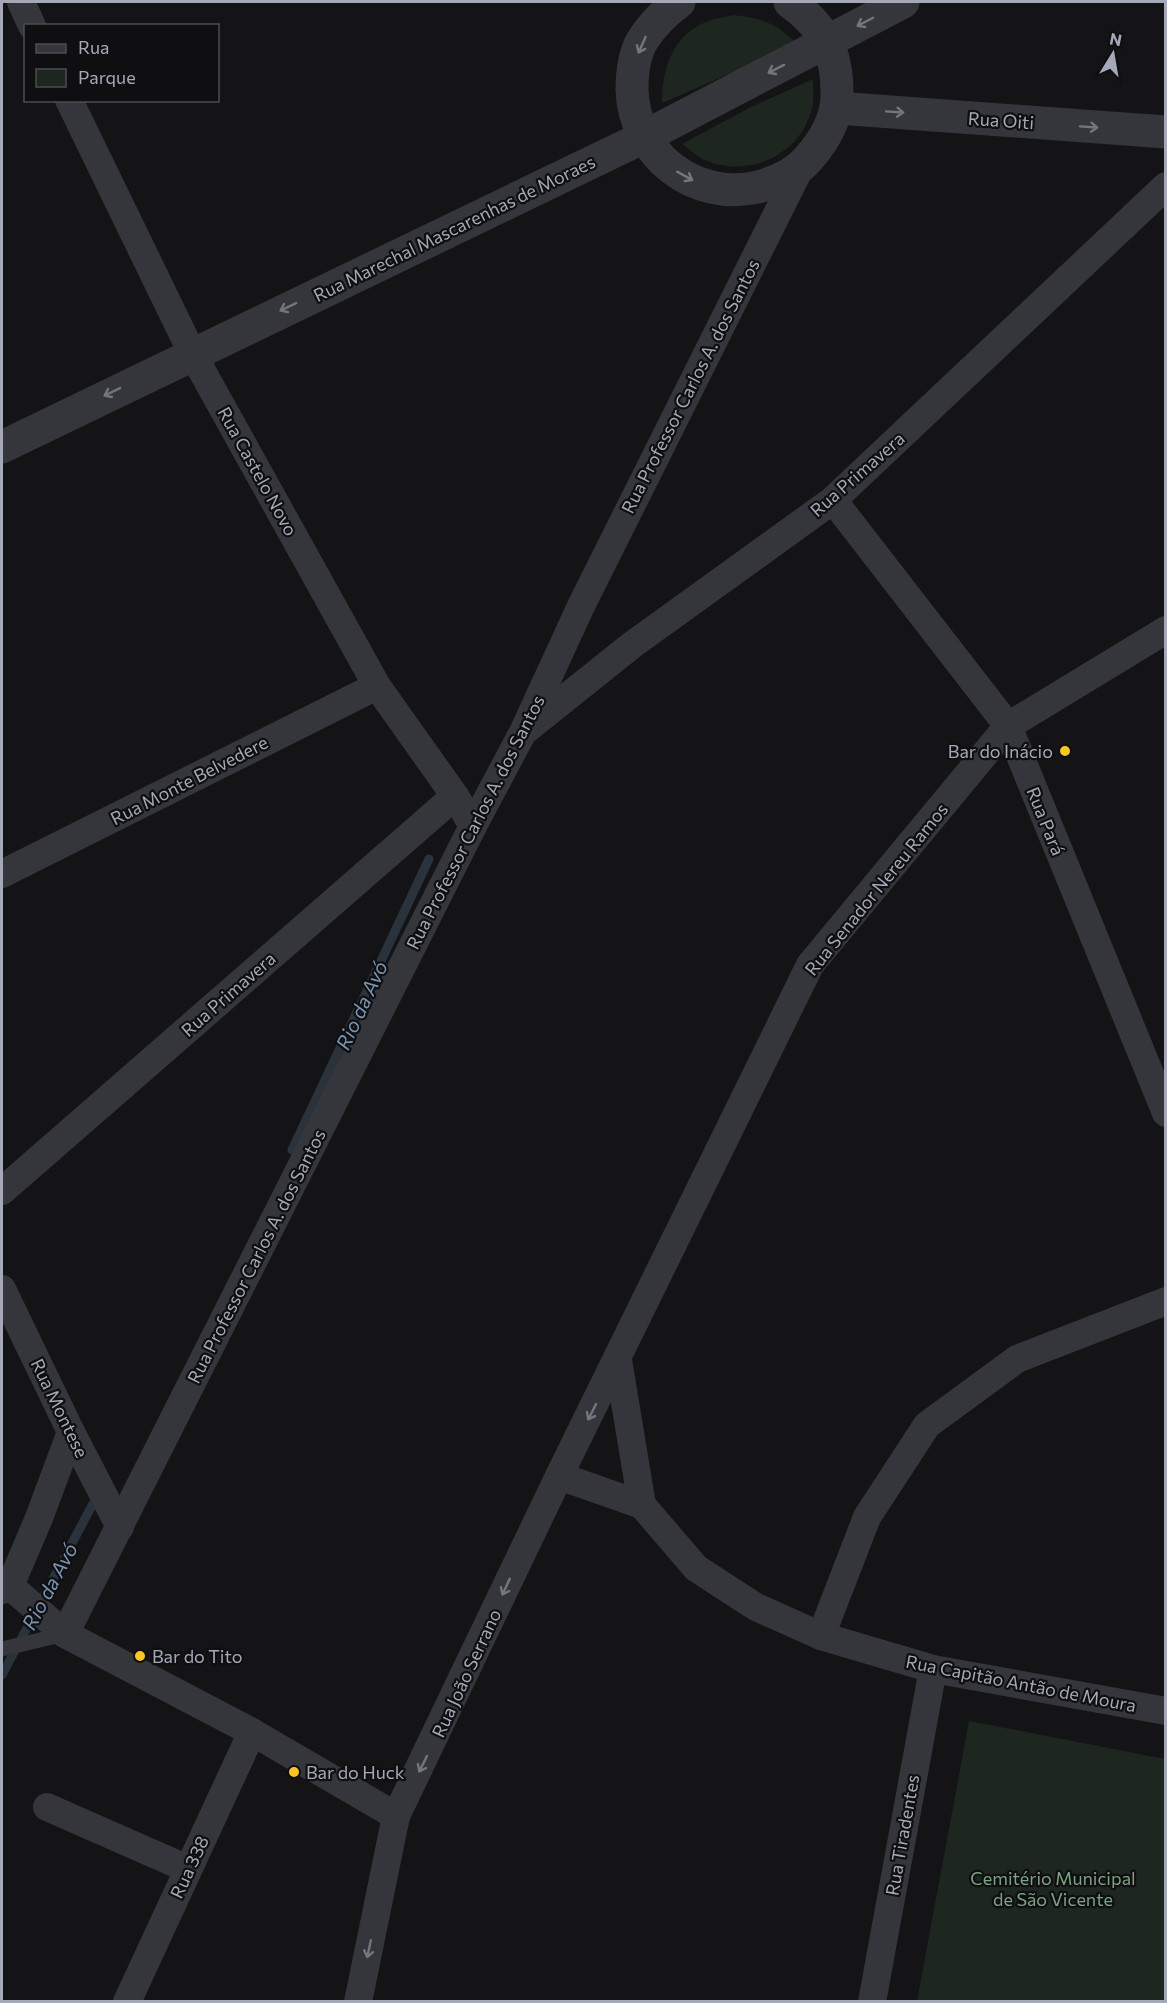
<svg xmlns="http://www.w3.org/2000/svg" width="1167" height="2003" viewBox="0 0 1167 2003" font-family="Commissioner,sans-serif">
<rect width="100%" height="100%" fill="#141416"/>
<g fill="#1e2620">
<path d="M 734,15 C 765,19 774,23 798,44 L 662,103 C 662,67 673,33 711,20 C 718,18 726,17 734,15 Z"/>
<path d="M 813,79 C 813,91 815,103 810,115 C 795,160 741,179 701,158 C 694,154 688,148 682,144 L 751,107 Z"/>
<path d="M 969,1721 L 1165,1759 L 1165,2001 L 917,2001 Z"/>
</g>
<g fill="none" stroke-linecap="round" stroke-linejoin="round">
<g stroke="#2a323b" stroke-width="9">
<path d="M 292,1150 L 429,859"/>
<path d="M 2,1675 L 96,1498"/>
</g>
<path stroke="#35363b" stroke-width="15" d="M 2,1649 L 65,1634"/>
<g stroke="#35363b" stroke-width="28">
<path d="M 21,2 L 32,26"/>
<path d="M 69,100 L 192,353 L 377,686 L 455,796 L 473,826"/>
<path d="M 833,500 L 1008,726 L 1166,1113"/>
<path d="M 527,729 L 632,645 L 833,500 L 1166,186"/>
<path d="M 2,874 L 377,686"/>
<path d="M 2,1191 L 455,796"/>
<path d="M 2,1289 L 71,1432 L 120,1527"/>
<path d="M 618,1360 L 642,1505 L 696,1568 L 756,1607 L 821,1636 L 933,1669 L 1166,1711"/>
<path d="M 559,1476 L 642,1505"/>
<path d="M 10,1586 L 65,1634 L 252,1732 L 396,1816"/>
<path d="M 2,1590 L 10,1586 L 39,1518 L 71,1432"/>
<path d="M 65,1634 L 473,826 L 523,732 L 581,606 L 800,168"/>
<path d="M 821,1636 L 867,1517 L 927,1425 L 1017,1359 L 1166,1301"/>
<path d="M 47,1807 L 188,1869"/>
<path d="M 127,2002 L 252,1732"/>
<path d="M 358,2002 L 396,1816 L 559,1476 L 810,965 L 1008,726 L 1166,630"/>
<path d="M 872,2002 L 933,1669"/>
</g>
<g stroke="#35363b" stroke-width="33">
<path d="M 679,2 C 664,13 652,25 642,41 C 634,55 632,74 632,90 C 634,154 694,202 758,187 C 777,182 795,174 808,159 C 823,142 836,122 837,98 C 838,54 826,28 790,2"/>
<path d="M 837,108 L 1166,132"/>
<path d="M 2,447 L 644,137 L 903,2"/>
</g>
</g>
<defs><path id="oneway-shaft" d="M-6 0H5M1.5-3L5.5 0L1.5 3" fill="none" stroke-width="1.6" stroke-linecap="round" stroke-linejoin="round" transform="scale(1.5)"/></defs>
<g stroke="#73757f">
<use href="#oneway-shaft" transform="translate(865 22) rotate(152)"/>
<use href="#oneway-shaft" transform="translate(642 45) rotate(114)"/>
<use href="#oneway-shaft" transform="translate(776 69) rotate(153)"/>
<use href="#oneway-shaft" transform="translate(895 112) rotate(4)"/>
<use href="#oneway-shaft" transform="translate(1089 127) rotate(4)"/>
<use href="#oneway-shaft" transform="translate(685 176) rotate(29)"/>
<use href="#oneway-shaft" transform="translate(288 307) rotate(154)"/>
<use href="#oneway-shaft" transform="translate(112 392) rotate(154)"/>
<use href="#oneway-shaft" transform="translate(592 1412) rotate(117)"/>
<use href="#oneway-shaft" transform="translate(506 1587) rotate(115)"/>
<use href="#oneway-shaft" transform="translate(423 1764) rotate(116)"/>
<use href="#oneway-shaft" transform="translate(369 1949) rotate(102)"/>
</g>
<g fill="#fbc427" stroke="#0f0f11" stroke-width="2">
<circle cx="1065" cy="751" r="6"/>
<circle cx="140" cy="1656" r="6"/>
<circle cx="294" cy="1772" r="6"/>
</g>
<g text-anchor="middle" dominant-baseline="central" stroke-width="4.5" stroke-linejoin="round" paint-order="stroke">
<g font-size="18" fill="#a5a9b7" stroke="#0f0f11">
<text transform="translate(1001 120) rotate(4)">Rua Oiti</text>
<text transform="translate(454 228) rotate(-26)">Rua Marechal Mascarenhas de Moraes</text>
<text transform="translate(690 386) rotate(-63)">Rua Professor Carlos A. dos Santos</text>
<text transform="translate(258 471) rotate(61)">Rua Castelo Novo</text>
<text transform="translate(857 474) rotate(-41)">Rua Primavera</text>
<text transform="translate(189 780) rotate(-27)">Rua Monte Belvedere</text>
<text transform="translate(1046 821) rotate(68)">Rua Pará</text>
<text transform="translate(475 822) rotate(-63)">Rua Professor Carlos A. dos Santos</text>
<text transform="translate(876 889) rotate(-51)">Rua Senador Nereu Ramos</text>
<text transform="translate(228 994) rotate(-41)">Rua Primavera</text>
<text transform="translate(256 1256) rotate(-63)">Rua Professor Carlos A. dos Santos</text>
<text transform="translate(60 1408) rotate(64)">Rua Montese</text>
<text transform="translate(466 1673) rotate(-65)">Rua João Serrano</text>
<text transform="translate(1021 1683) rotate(11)">Rua Capitão Antão de Moura</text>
<text transform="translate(902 1835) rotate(-80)">Rua Tiradentes</text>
<text transform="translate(189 1867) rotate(-65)">Rua 338</text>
</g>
<g font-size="18" fill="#a5a9b7" stroke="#0f0f11" text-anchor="start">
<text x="1053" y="751" text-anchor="end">Bar do Inácio</text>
<text x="152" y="1656">Bar do Tito</text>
<text x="306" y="1772">Bar do Huck</text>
</g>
<g font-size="18" fill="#7ba381" stroke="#0f0f11">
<text x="1053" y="1878">Cemitério Municipal<tspan x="1053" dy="21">de São Vicente</tspan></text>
</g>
<g font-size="20" font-style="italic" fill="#7a95b4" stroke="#0f0f11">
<text transform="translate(361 1005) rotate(-65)">Rio da Avó</text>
<text transform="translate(49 1586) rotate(-62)">Rio da Avó</text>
</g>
</g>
<rect width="1167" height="2003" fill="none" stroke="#a5a9b7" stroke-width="6"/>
<rect x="24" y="24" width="195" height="78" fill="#0f0f11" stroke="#4b4d53" stroke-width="1.5"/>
<rect x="36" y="44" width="30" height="9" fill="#35363b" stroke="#4b4d53" stroke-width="1.5"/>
<text x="78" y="54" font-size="18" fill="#a5a9b7">Rua</text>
<rect x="36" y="69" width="30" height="18" fill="#1e2620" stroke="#4b4d53" stroke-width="1.5"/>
<text x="78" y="84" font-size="18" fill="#a5a9b7">Parque</text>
<g transform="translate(1113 54) rotate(11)" stroke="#0f0f11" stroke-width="4.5" paint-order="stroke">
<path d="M0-4.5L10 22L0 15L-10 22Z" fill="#a5a9b7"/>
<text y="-9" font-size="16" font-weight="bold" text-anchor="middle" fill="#a5a9b7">N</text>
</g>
</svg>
